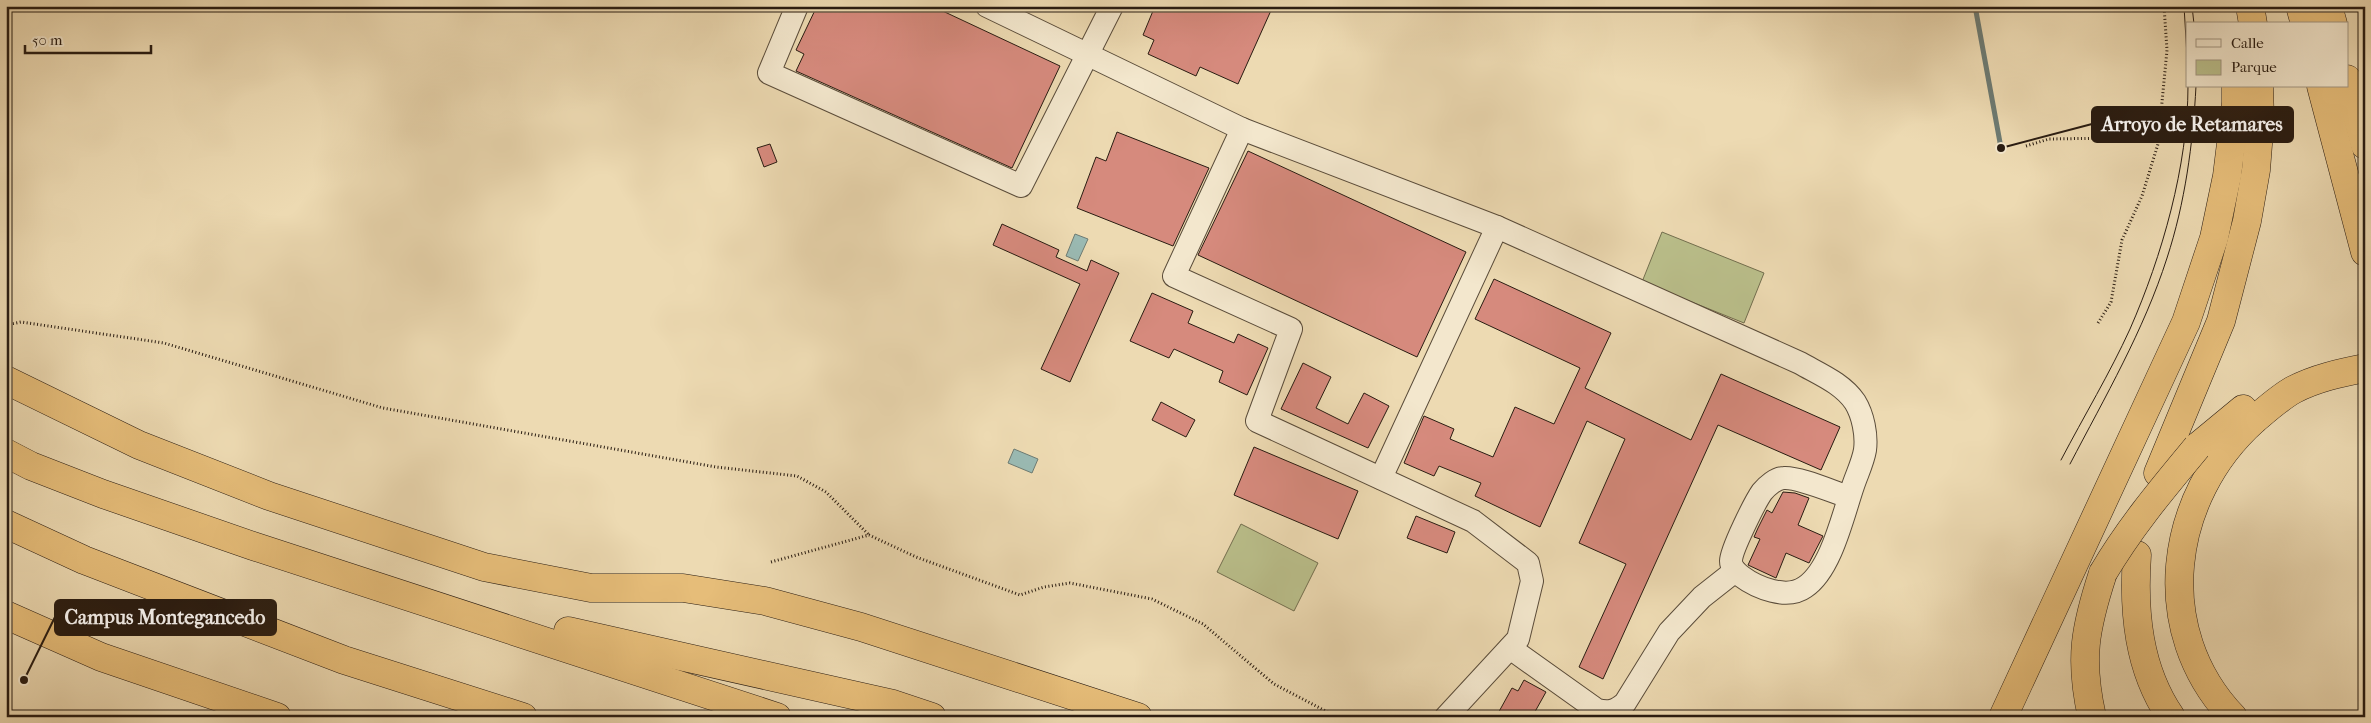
<svg xmlns="http://www.w3.org/2000/svg" width="2371" height="723" viewBox="0 0 2371 723" font-family="'IM FELL French Canon',serif">
<rect width="100%" height="100%" fill="#eddab2"/>
<filter id="stains"><feTurbulence type="fractalNoise" baseFrequency=".004" numOctaves="4"/><feColorMatrix values="0 0 0 0 .2 0 0 0 0 .09 0 0 0 0 .02 0 0 0 .5 -.17"/></filter>
<radialGradient id="worn" r=".72"><stop offset=".6" stop-color="#630" stop-opacity="0"/><stop offset="1" stop-color="#630" stop-opacity=".3"/></radialGradient>
<g fill="#babf8b" stroke="#726e4e">
<path d="M 1662,232 L 1764,273 L 1744,323 L 1642,282 Z"/>
<path d="M 1241,524 L 1318,563 L 1294,611 L 1217,572 Z"/>
</g>
<g fill="#9abab3" stroke="#6d7b73">
<path d="M 1075,234 L 1088,239 L 1078,261 L 1066,256 Z"/>
<path d="M 1014,449 L 1038,459 L 1032,473 L 1008,463 Z"/>
</g>
<g fill="none" stroke-linecap="round" stroke-linejoin="round">
<path stroke="#6d7b73" stroke-width="5" d="M 1975,6 L 2001,148"/>
</g>
<g fill="#d68a7d" stroke="#291c12">
<path d="M 817,6 L 932,6 L 1060,66 L 1012,168 L 796,71 L 804,54 L 796,50 Z"/>
<path d="M 1155,6 L 1273,6 L 1238,84 L 1200,67 L 1196,76 L 1148,54 L 1154,40 L 1143,35 Z"/>
<path d="M 1117,132 L 1209,168 L 1173,246 L 1077,208 L 1096,157 L 1106,161 Z"/>
<path d="M 770,144 L 777,162 L 764,167 L 757,148 Z"/>
<path d="M 1248,151 L 1466,252 L 1417,357 L 1198,255 Z"/>
<path d="M 1002,224 L 1059,250 L 1056,257 L 1087,271 L 1091,260 L 1119,273 L 1070,382 L 1041,369 L 1080,284 L 993,245 Z"/>
<path d="M 1494,279 L 1611,333 L 1585,388 L 1691,440 L 1721,374 L 1840,427 L 1821,470 L 1718,425 L 1603,679 L 1579,667 L 1626,564 L 1579,543 L 1625,439 L 1587,421 L 1540,527 L 1475,496 L 1481,483 L 1439,466 L 1434,476 L 1404,463 L 1424,416 L 1454,429 L 1450,439 L 1493,457 L 1515,407 L 1554,424 L 1580,368 L 1475,319 Z"/>
<path d="M 1152,293 L 1193,311 L 1188,323 L 1234,343 L 1238,334 L 1268,348 L 1247,395 L 1219,382 L 1223,371 L 1174,349 L 1169,358 L 1130,341 Z"/>
<path d="M 1303,363 L 1331,377 L 1316,408 L 1348,424 L 1364,393 L 1389,406 L 1368,448 L 1281,409 Z"/>
<path d="M 1161,402 L 1195,420 L 1186,437 L 1152,420 Z"/>
<path d="M 1254,447 L 1358,491 L 1338,539 L 1234,495 Z"/>
<path d="M 1783,492 L 1795,493 L 1809,498 L 1798,525 L 1823,536 L 1809,563 L 1786,553 L 1776,578 L 1748,565 L 1760,539 L 1754,537 L 1758,528 L 1767,510 L 1772,513 Z"/>
<path d="M 1416,516 L 1455,532 L 1447,553 L 1407,538 Z"/>
<path d="M 1524,680 L 1546,692 L 1532,717 L 1496,717 L 1512,688 L 1518,691 Z"/>
</g>
<g fill="none" stroke-linecap="round" stroke-linejoin="round">
<defs>
<g id="minor">
<path d="M 797,6 L 769,73 L 1021,186 L 1112,6"/>
<path d="M 987,6 L 1242,129 L 1497,227 L 1800,363 C 1819,374 1842,383 1855,402 C 1863,415 1867,435 1865,450 C 1863,462 1857,474 1853,486 C 1843,515 1831,570 1805,587 C 1787,600 1757,588 1741,576 C 1736,572 1731,568 1731,561 C 1731,550 1755,502 1762,492 C 1767,486 1776,478 1784,478 C 1799,477 1833,492 1849,497"/>
<path d="M 1242,129 L 1174,276 L 1291,329 L 1257,421 L 1473,521 L 1528,563 L 1532,581 L 1518,639 L 1446,717"/>
<path d="M 1381,478 L 1497,227"/>
<path d="M 1510,648 L 1597,710 C 1610,713 1615,711 1625,703 L 1669,632 L 1702,597 L 1735,571"/>
</g>
<g id="highway">
<path d="M 2250,6 L 2253,24"/>
<path d="M 2300,6 L 2305,24"/>
<path d="M 2328,6 L 2333,24"/>
<path d="M 2347,79 L 2365,145"/>
<path d="M 2321,86 L 2365,252"/>
<path d="M 6,380 L 139,445 L 269,496 L 484,567 L 591,588 L 683,588 L 765,601 L 861,627 L 1138,717"/>
<path d="M 2197,447 L 2243,409"/>
<path d="M 6,453 L 31,466 L 103,494 L 253,546 L 777,717"/>
<path d="M 2158,473 L 2221,321 L 2247,221 L 2256,170 L 2260,119 L 2259,86"/>
<path d="M 6,524 L 84,560 L 344,660 L 523,717"/>
<path d="M 2137,555 C 2133,611 2138,669 2171,717"/>
<path d="M 6,615 L 101,657 L 277,717"/>
<path d="M 568,631 L 893,704 L 932,717"/>
<path d="M 2003,717 L 2186,322 L 2214,238 L 2227,176 L 2236,103 L 2236,86"/>
<path d="M 2092,717 C 2079,659 2085,628 2103,573"/>
<path d="M 2233,717 C 2150,630 2168,497 2254,420 C 2266,410 2279,398 2293,390 C 2316,378 2340,373 2365,368"/>
</g>
</defs>
<use href="#minor" stroke="#5a4c3a" stroke-width="24"/>
<use href="#highway" stroke="#291c12" stroke-width="29"/>
<g stroke="#291c12" stroke-width="3" stroke-dasharray="1 2.5" stroke-linecap="butt">
<path d="M 2026,146 L 2049,139 L 2114,138 L 2160,132"/>
<path d="M 2098,323 L 2111,302 L 2122,240 L 2142,196 L 2158,144 L 2167,50 L 2164,6"/>
<path d="M 6,325 L 21,322 L 164,343 L 383,408 L 716,467 L 797,476 L 826,492 L 869,535"/>
<path d="M 771,562 L 869,535 L 916,557 L 1020,595 L 1044,587 L 1070,583 L 1152,599 L 1203,624 L 1274,684 L 1337,717"/>
</g>
<use href="#minor" stroke="#f3e7cd" stroke-width="22"/>
<use href="#highway" stroke="#e6bd79" stroke-width="28"/>
<g stroke="#291c12" stroke-width="1">
<path d="M 2184,6 L 2187,56"/>
<path d="M 2192,6 L 2194,24"/>
<path d="M 2061,460 C 2084,416 2110,373 2130,329 C 2162,256 2188,166 2188,86"/>
<path d="M 2070,464 C 2105,397 2144,330 2167,258 C 2185,203 2193,144 2196,86"/>
</g>
<defs>
<path id="highway-bridge" d="M 2103,573 C 2130,527 2163,488 2197,447"/>
</defs>
<use href="#highway-bridge" stroke="#291c12" stroke-width="29" stroke-linecap="butt"/>
<use href="#highway-bridge" stroke="#e6bd79" stroke-width="28"/>
</g>
<path fill="none" stroke="#291c12" stroke-width="2" d="M2001 148L2092 124M24 680L55 617"/>
<g fill="#291c12" stroke="#f3e7cd" stroke-width="2">
<circle cx="2001" cy="148" r="5"/>
<circle cx="24" cy="680" r="5"/>
</g>
<g fill="#291c12" stroke="#291c12" stroke-width="2">
<rect x="2092" y="107" width="201" height="35" rx="5"/>
<rect x="55" y="600" width="221" height="35" rx="5"/>
</g>
<g font-size="20" text-anchor="middle" font-weight="bold" fill="#fff">
<text x="2192" y="131">Arroyo de Retamares</text>
<text x="165" y="624">Campus Montegancedo</text>
</g>
<rect width="2371" height="723" fill="none" stroke="#eddab2" stroke-width="25"/>
<rect x="8" y="8" width="2356" height="708" fill="none" stroke="#291c12" stroke-width="2.5"/>
<rect x="12" y="12" width="2346" height="698" fill="none" stroke="#291c12"/>
<rect x="2186" y="22" width="162" height="65" fill="#f3e7cd" stroke="#a29682"/>
<rect x="2196" y="39" width="25" height="8" fill="#f3e7cd" stroke="#a29682"/>
<text x="2231" y="48" font-size="15" fill="#291c12">Calle</text>
<rect x="2196" y="60" width="25" height="15" fill="#babf8b" stroke="#a29682"/>
<text x="2231" y="72" font-size="15" fill="#291c12">Parque</text>
<path d="M25 45v8h126v-8" fill="none" stroke="#291c12" stroke-width="2.5"/>
<text x="32" y="45" font-size="15" fill="#291c12" stroke="#f3e7cd" stroke-width="4" paint-order="stroke">50 m</text>
<rect width="100%" height="100%" filter="url(#stains)"/>
<rect width="100%" height="100%" fill="url(#worn)"/>
</svg>
